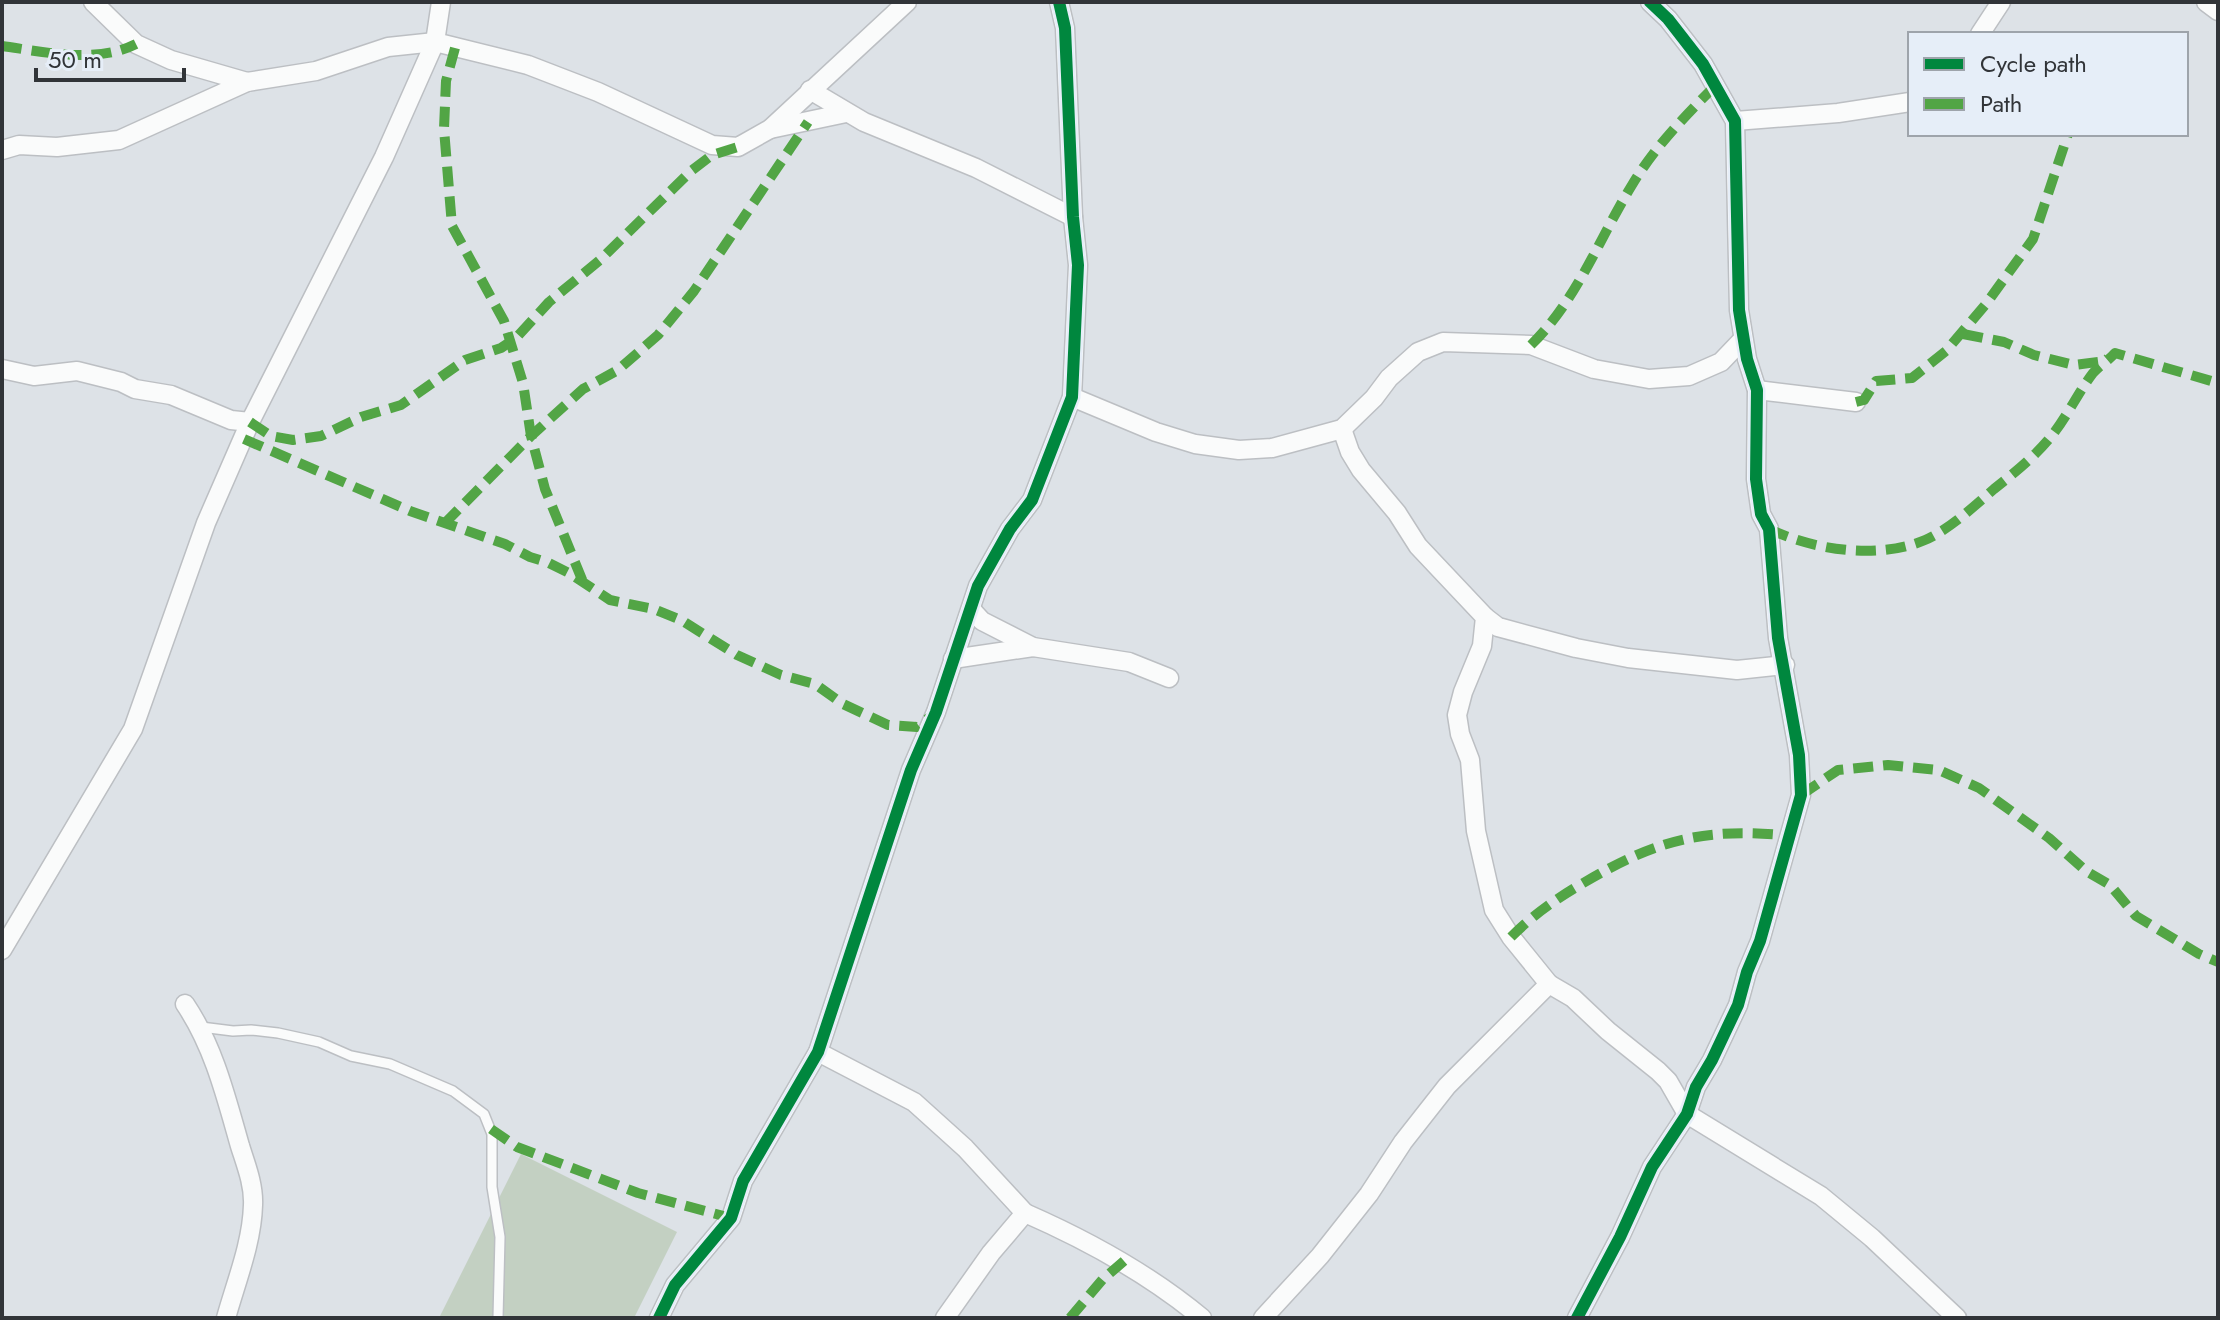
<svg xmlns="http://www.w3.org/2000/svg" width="2220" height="1320" viewBox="0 0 2220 1320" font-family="Jost,sans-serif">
<rect width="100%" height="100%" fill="#dde2e7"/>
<path fill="#c3d0c2" d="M 521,1154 L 677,1232 L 634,1318 L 439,1318 Z"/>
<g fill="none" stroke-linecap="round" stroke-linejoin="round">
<defs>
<path id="service" d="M 201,1027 L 233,1031 L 251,1030 L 278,1033 L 319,1042 L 351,1056 L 390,1064 L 453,1091 L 484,1114 L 492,1134 L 492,1187 L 500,1237 L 498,1318"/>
<g id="minor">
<path d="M 93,2 L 136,44 L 171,60 L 247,82"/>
<path d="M 2206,2 L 2218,11"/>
<path d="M 1980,34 L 2001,2"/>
<path d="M 810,90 L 864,122 L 976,168 L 1073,217"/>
<path d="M 1735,121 L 1838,113 L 1910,102"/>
<path d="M 770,129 L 846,113"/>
<path d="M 2,150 L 19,145 L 57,147 L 119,140 L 247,82 L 316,71 L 388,47 L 435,42 L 528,65 L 598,92 L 712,145 L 738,147 L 770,129 L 907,2"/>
<path d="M 2,369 L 34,376 L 77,371 L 121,382 L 135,389 L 171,395 L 231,420 L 250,422"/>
<path d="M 1757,390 L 1856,402"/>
<path d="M 1072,397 L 1156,432 L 1195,444 L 1239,450 L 1272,448 L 1342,429 L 1374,398 L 1389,378 L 1418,352 L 1443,342 L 1531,345 L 1594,369 L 1649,379 L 1689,376 L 1721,362 L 1743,339"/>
<path d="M 1342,429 L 1350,452 L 1361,470 L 1397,513 L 1418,546 L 1485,617 L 1482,646 L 1463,692 L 1457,715 L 1460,734 L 1470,760 L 1476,831 L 1494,910 L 1511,937 L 1549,984"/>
<path d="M 971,609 L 982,621 L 1033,647 L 1129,662 L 1169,678"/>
<path d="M 1485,617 L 1498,627 L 1576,648 L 1628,658 L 1737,670 L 1785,665"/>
<path d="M 953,659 L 1033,647"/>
<path d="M 2,950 L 133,729 L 206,523 L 250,422 L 384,157 L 435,42 L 441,2"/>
<path d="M 185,1004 C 214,1047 226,1097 240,1146 C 246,1165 254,1185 253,1205 C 252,1243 236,1282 226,1318"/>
<path d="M 818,1052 L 914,1102 L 965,1148 L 1025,1213"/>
<path d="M 659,1318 L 675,1285 L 731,1218 L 743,1181 L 818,1052 L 911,770 L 936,712 L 978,586 L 1010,529 L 1032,500 L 1072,397 L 1078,265 L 1073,217 L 1065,28 L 1059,2"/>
<path d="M 945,1318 L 991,1253 L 1025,1213 C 1089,1241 1149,1274 1202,1318"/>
<path d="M 1263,1318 L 1320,1256 L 1369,1194 L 1403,1142 L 1447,1086 L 1549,984 L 1573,998 L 1608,1031 L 1658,1071 L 1668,1081 L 1687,1114 L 1821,1196 L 1872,1238 L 1957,1318"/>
<path d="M 1577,1318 L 1620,1237 L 1652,1167 L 1687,1114 L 1696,1087 L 1712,1060 L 1738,1005 L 1747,972 L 1760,941 L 1801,795 L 1799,755 L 1778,638 L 1769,529 L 1761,514 L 1756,479 L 1757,390 L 1747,359 L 1739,310 L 1735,121 L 1703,64 L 1668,19 L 1650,2"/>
</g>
</defs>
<use href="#service" stroke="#bcbfc3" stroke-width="12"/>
<use href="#minor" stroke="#bcbfc3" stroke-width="21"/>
<use href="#service" stroke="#fafbfb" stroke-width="9"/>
<use href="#minor" stroke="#fafbfb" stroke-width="18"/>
<g stroke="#52a545" stroke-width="10" stroke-dasharray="20 10" stroke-linecap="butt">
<path d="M 2,46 C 45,52 96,64 136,44"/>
<path d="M 455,48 L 446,81 L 444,129 L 452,226 L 504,321 L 523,383 L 531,436 L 545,489 L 583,582"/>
<path d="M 1963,334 L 2004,342 L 2034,355 L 2074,365 L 2105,361 L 2108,358"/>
<path d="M 1531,345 C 1577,300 1599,239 1632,185 C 1654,148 1684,117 1715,86"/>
<path d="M 1856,402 L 1864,400 L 1876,381 L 1912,378 L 1946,351 L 1986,304 L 2033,239 L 2068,134"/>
<path d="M 250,422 L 271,436 L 293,440 L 321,436 L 361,417 L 401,405 L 465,360 L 501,348 L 516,338 L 549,302 L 600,260 L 691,171 L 712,155 L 738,147"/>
<path d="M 244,439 L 410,511 L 505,544 L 530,557 L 549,563 L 569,573 L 610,600 L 654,609 L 681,620 L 737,655 L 781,675 L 815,684 L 843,704 L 888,725 L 917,727 L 930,717"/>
<path d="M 444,524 L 531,436 L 583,389 L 618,370 L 658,335 L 694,291 L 808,122"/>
<path d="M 1769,529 C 1814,550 1878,560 1925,540 C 1950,529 1973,507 1994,489 C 2013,474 2033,458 2049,439 C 2066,419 2077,394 2093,373 C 2100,365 2108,361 2115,353 L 2218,383"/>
<path d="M 1801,795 L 1838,770 L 1888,765 L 1939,770 L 1979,788 L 2049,838 L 2086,871 L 2110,885 L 2136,916 L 2199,954 L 2218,962"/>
<path d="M 1511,937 C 1533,915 1557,898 1585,882 C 1658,839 1706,827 1791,836"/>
<path d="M 491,1129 L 517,1147 L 638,1193 L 731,1218"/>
<path d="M 1070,1318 L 1103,1279 L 1124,1261"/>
</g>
<defs>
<g id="cycleway">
<path d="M 659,1318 L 675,1285 L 731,1218 L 743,1181 L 818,1052 L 911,770 L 936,712 L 978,586 L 1010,529 L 1032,500 L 1072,397 L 1078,265 L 1073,217 L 1065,28 L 1059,2"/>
<path d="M 1577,1318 L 1620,1237 L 1652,1167 L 1687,1114 L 1696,1087 L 1712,1060 L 1738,1005 L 1747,972 L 1760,941 L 1801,795 L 1799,755 L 1778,638 L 1769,529 L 1761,514 L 1756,479 L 1757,390 L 1747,359 L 1739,310 L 1735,121 L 1703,64 L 1668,19 L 1650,2"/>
</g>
</defs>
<use href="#cycleway" stroke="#e6eef8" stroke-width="17"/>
<use href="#cycleway" stroke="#00873e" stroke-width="12"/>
</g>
<rect width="2220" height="1320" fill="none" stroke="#313438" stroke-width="8"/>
<rect x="1908" y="32" width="280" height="104" fill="#e6eef8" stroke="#9ea4ab" stroke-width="2"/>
<rect x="1924" y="58" width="40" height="12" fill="#00873e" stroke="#9ea4ab" stroke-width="2"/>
<text x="1980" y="72" font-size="24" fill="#313438">Cycle path</text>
<rect x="1924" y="98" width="40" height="12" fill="#52a545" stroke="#9ea4ab" stroke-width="2"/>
<text x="1980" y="112" font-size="24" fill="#313438">Path</text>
<path d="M36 68v12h148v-12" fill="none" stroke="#313438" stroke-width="4"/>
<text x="48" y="68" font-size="24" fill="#313438" stroke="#e6eef8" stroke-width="6" paint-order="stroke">50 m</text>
</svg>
